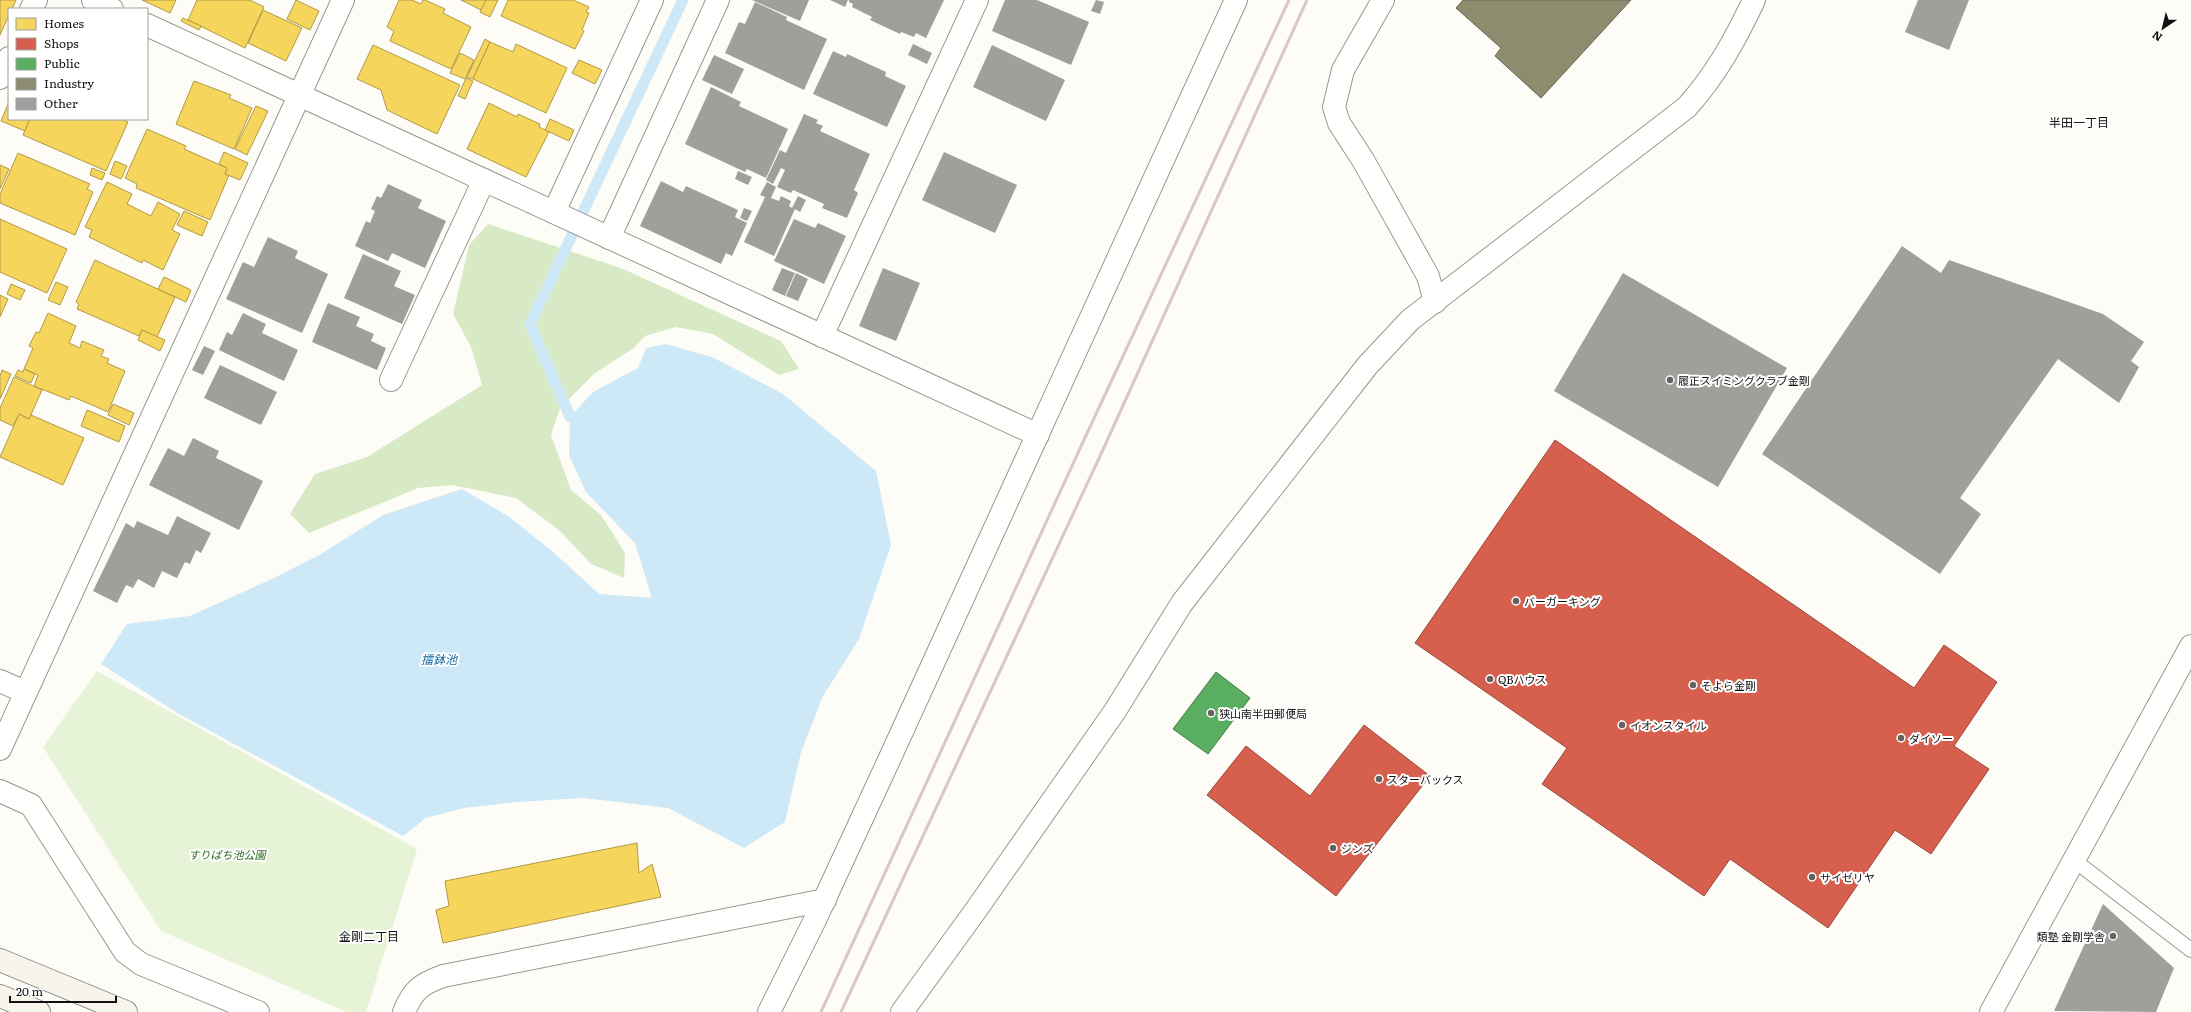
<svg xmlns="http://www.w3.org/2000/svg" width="2191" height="1012" viewBox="0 0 2191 1012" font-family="Literata,'Noto Sans JP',serif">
<rect width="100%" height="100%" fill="#fdfcf7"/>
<path fill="#e7f3d7" d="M 97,671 L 417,849 L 366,1012 L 346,1012 L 161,931 L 43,747 Z"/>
<path fill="#d8eac5" d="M 488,224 L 621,268 L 781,341 L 799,369 L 779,375 L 713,334 L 676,327 L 645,336 L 634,348 L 595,373 L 560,408 L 551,435 L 571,490 L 601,515 L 625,553 L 624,578 L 591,564 L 560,531 L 516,498 L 452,485 L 418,488 L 309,533 L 290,514 L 315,474 L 367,457 L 482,385 L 471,347 L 453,314 L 469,245 Z"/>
<path fill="#cde8f7" d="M 666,344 L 712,357 L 783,394 L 876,471 L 891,545 L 859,639 L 823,696 L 801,752 L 785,822 L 744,848 L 668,808 L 584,798 L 517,802 L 464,808 L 426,818 L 403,836 L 179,714 L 101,664 L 127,624 L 190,616 L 272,579 L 321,554 L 383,515 L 462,489 L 508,516 L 552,551 L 599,594 L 652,598 L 635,543 L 586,492 L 569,455 L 570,417 L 593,392 L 638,368 L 646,348 Z"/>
<g fill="#f6d55c" stroke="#b19a46">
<path d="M 0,0 L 16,0 L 12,9 L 9,9 L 9,15 L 0,35 Z"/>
<path d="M 142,0 L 176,0 L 170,13 Z"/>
<path d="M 197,0 L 250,0 L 264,7 L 245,48 L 188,20 Z"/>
<path d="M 296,0 L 319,11 L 310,30 L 287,19 Z"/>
<path d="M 399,0 L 412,0 L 421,4 L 423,0 L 425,0 L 445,9 L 443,13 L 471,27 L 451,69 L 390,41 L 394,31 L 387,27 Z"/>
<path d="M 461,0 L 486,0 L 481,10 Z"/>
<path d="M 486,0 L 498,0 L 490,17 L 480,12 Z"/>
<path d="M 508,0 L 573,0 L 589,7 L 586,12 L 589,13 L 582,30 L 584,31 L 575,49 L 501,16 Z"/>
<path d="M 263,10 L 302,28 L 286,61 L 248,43 Z"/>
<path d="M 183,18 L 201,26 L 199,30 L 181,21 Z"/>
<path d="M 485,39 L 490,42 L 473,79 L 467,77 Z"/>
<path d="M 490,42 L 513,52 L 516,44 L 567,68 L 546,113 L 473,79 Z"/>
<path d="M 373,45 L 460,85 L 437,134 L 387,110 L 381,90 L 357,79 Z"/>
<path d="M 460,53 L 474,60 L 465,79 L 450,73 Z"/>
<path d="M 579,60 L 602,70 L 595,84 L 572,73 Z"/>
<path d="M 466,78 L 473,81 L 465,99 L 458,96 Z"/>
<path d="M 194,81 L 231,95 L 229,98 L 252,108 L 234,149 L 176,124 Z"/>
<path d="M 9,102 L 9,119 L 30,119 L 25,131 L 1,121 Z"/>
<path d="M 489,103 L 517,117 L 518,114 L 540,124 L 539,127 L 549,132 L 526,177 L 467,149 Z"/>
<path d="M 256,106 L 268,111 L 247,155 L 235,149 Z"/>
<path d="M 30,119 L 122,119 L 128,122 L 106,171 L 23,135 Z"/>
<path d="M 550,119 L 574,130 L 569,141 L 545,130 Z"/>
<path d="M 147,129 L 186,146 L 184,149 L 227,168 L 225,174 L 229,175 L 210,220 L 136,188 L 137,184 L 125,178 Z"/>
<path d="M 224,152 L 248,163 L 240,180 L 225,174 L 227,168 L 219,164 Z"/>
<path d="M 18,153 L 90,184 L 87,189 L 93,192 L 75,235 L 0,203 L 0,194 Z"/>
<path d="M 115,161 L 127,166 L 121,179 L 110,174 Z"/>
<path d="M 0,165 L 9,169 L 0,189 Z"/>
<path d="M 92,168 L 105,173 L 102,180 L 90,175 Z"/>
<path d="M 107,182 L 132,194 L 127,204 L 151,216 L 158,202 L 180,214 L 172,230 L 180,234 L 163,270 L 143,260 L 142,263 L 89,237 L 92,230 L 85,227 Z"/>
<path d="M 184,211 L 208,222 L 202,236 L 177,225 Z"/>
<path d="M 0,219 L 67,249 L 47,293 L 0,272 Z"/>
<path d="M 95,260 L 175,297 L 157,337 L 142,330 L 139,336 L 77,309 L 79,304 L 76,302 Z"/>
<path d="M 164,277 L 191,290 L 186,302 L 158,289 Z"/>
<path d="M 56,282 L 68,287 L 60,305 L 48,300 Z"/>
<path d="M 11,284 L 25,290 L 20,300 L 7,294 Z"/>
<path d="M 0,295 L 8,299 L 0,317 Z"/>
<path d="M 48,313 L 76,326 L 69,343 L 80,348 L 82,341 L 104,350 L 101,356 L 109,359 L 107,363 L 125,371 L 108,412 L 71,396 L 69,400 L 34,386 L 38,375 L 24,369 L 33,348 L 29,346 L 36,332 L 39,333 Z"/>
<path d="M 142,330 L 165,340 L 160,351 L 138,340 Z"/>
<path d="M 24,369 L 35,374 L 31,383 L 15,376 L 18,370 L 23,372 Z"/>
<path d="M 2,370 L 11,374 L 0,399 L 0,376 Z"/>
<path d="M 14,377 L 42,390 L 29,419 L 19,414 L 13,426 L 0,420 L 0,408 Z"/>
<path d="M 113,404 L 134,413 L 129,425 L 108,415 Z"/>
<path d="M 87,410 L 125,426 L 119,442 L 81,426 Z"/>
<path d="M 19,414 L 29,419 L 31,415 L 84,438 L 63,485 L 0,457 Z"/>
<path d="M 637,843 L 639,873 L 652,864 L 661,897 L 443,943 L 436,910 L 449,906 L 445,881 Z"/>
</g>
<g fill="#d6604d" stroke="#9b483b">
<path d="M 1555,440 L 1914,688 L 1944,645 L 1997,682 L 1954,746 L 1989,769 L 1931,854 L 1895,830 L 1828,928 L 1730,859 L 1704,896 L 1542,784 L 1567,748 L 1415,643 Z"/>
<path d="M 1364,725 L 1430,776 L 1336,896 L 1207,795 L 1246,746 L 1310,796 Z"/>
</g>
<path fill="#5aae61" stroke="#447f49" d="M 1216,672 L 1250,698 L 1208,754 L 1173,729 Z"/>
<path fill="#8c8c6e" stroke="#676752" d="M 1463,0 L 1631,0 L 1541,98 L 1495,56 L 1501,48 L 1456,8 Z"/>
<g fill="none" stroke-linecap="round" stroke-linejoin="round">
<path stroke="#cde8f7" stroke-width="11" d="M 570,417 L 530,324 L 683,0"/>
</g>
<g fill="#a19f9c">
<path d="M 752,0 L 809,0 L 800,21 Z"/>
<path d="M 830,0 L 848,0 L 845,7 Z"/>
<path d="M 849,0 L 944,0 L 926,38 L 916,33 L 914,37 L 901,32 L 900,34 L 870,20 L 872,17 L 852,7 L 853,4 L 849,2 Z"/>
<path d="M 1005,0 L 1037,0 L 1089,22 L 1071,65 L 992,31 Z"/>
<path d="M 1096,0 L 1104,2 L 1100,14 L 1091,11 Z"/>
<path d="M 1918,0 L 1969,0 L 1949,50 L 1905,32 Z"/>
<path d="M 755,2 L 787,17 L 786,20 L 827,39 L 804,90 L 725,53 L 739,22 L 745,24 Z"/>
<path d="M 913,44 L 932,53 L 927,64 L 908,55 Z"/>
<path d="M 992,45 L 1065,80 L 1046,121 L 973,87 Z"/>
<path d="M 833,51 L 846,57 L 847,54 L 886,72 L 885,76 L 906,86 L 887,127 L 813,94 Z"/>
<path d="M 714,55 L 744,69 L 732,94 L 702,80 Z"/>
<path d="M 711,87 L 741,102 L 739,106 L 788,129 L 766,178 L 747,169 L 745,172 L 685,144 Z"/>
<path d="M 804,114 L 818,120 L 816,123 L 823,126 L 820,131 L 870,154 L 854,190 L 858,193 L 847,218 L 822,208 L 824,204 L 793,190 L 791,193 L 777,187 L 785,170 L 781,168 L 773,184 L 766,180 L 780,150 L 786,153 Z"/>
<path d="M 944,152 L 1017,185 L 995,233 L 922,200 Z"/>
<path d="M 738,171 L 752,177 L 748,185 L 735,179 Z"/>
<path d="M 661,181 L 683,192 L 686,186 L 738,210 L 735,217 L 747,223 L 732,256 L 726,253 L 721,264 L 640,226 Z"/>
<path d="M 767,182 L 776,187 L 771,198 L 779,201 L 781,196 L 791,201 L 789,206 L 792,208 L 798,196 L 806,200 L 800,212 L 795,209 L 774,256 L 744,242 L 765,197 L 760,195 Z"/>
<path d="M 388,184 L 422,200 L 418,208 L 446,221 L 425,268 L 392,253 L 388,261 L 355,246 L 366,221 L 370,223 L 375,211 L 371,209 L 377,196 L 381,198 Z"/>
<path d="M 744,208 L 752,211 L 747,221 L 740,218 Z"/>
<path d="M 794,219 L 815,228 L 818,223 L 846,236 L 824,284 L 774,261 Z"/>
<path d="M 268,237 L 298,251 L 295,258 L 328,274 L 302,333 L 226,299 L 243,262 L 254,267 Z"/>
<path d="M 1902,246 L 1941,273 L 1949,260 L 2103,314 L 2144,342 L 2131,361 L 2139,367 L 2119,403 L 2058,359 L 1960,498 L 1981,514 L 1940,574 L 1762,454 Z"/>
<path d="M 363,254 L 401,271 L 394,286 L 415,295 L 402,324 L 344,298 Z"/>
<path d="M 782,268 L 795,273 L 785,296 L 772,290 Z"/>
<path d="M 883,268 L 920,283 L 896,341 L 859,326 Z"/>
<path d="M 796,273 L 808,279 L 798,301 L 786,296 Z"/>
<path d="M 1623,273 L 1787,368 L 1718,487 L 1554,391 Z"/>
<path d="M 328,303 L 360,317 L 356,326 L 374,334 L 371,341 L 386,348 L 377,370 L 312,342 Z"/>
<path d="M 243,313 L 266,324 L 262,333 L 298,350 L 284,381 L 219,350 L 227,332 L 232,335 Z"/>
<path d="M 204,346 L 215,351 L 203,375 L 192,370 Z"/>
<path d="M 220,365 L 277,392 L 261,425 L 204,398 Z"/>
<path d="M 193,438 L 219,451 L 216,458 L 263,481 L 239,530 L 149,485 L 168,448 L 184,456 Z"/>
<path d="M 177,516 L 211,533 L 201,553 L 196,550 L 190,564 L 185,562 L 177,578 L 162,571 L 154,588 L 138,579 L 133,588 L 126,585 L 117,603 L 93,591 L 126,523 L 134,528 L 137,521 L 168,535 Z"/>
<path d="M 2103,904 L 2174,968 L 2156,1012 L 2054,1011 Z"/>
</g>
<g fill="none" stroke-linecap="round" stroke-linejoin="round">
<defs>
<path id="service" d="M 2075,861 L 2191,950"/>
<g id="minor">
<path d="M 93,0 L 112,9"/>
<path d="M 1383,0 L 1343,70 L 1334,107 L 1339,123 L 1363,160 L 1428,276 L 1435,302"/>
<path d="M 31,9 L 36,0"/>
<path d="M 147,25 L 1038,435"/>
<path d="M 0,78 L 9,58"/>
<path d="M 554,212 L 652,0"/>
<path d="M 609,238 L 718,0"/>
<path d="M 822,336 L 977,0"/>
<path d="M 391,380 L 484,180"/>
<path d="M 0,681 L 25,692"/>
<path d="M 0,749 L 343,0"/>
<path d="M 0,791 L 31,805 L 125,952 L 141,964 L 258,1012"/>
<path d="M 404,1012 C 413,990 421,984 443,976 L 825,900"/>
<path d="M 769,1012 L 815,920 L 889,760 L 1236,0"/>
<path d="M 902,1012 L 976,910 L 1115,711 L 1182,603 L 1367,366 L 1410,320 L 1687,107 C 1717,73 1735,40 1754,0"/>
</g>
<path id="tertiary" d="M 1991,1012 L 2191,646"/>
<g id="secondary">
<path d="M 0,960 L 126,1012"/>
<path d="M 0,996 L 39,1012"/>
</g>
</defs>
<use href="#service" stroke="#979795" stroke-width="16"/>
<use href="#minor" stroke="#979795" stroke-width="24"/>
<use href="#tertiary" stroke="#979795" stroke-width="24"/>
<use href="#secondary" stroke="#8e8d8b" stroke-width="24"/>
<use href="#service" stroke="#fffffe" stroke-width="14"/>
<use href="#minor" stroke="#fffffe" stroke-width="22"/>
<use href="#tertiary" stroke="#fffffe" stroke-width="22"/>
<use href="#secondary" stroke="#f6f4eb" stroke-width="22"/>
<g stroke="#d9c6c7" stroke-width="3">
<path d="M 821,1012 L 1083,442 L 1289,0"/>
<path d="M 841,1012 L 1101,454 L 1307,0"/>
</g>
</g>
<g fill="#646362" stroke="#fff" stroke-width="1.5">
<circle cx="1670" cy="380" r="4"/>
<circle cx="1516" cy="601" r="4"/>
<circle cx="1490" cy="679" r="4"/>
<circle cx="1693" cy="685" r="4"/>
<circle cx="1211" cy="713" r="4"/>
<circle cx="1622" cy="725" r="4"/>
<circle cx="1901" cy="738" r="4"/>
<circle cx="1379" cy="779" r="4"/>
<circle cx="1333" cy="848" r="4"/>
<circle cx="1812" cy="877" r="4"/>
<circle cx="2113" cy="936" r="4"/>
</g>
<g text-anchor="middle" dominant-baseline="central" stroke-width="4" stroke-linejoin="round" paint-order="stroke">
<g font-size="11" fill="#111" stroke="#fff" text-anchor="start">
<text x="1678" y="380">履正スイミングクラブ金剛</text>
<text x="1524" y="601">バーガーキング</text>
<text x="1498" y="679">QBハウス</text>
<text x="1701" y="685">そよら金剛</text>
<text x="1219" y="713">狭山南半田郵便局</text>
<text x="1630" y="725">イオンスタイル</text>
<text x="1909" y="738">ダイソー</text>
<text x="1387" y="779">スターバックス</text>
<text x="1341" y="848">ジンズ</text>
<text x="1820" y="877">サイゼリヤ</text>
<text x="2105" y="936" text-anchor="end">類塾 金剛学舎</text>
</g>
<g font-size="11" font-style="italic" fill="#2f6b1f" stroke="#fff">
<text x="227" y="854">すりばち池公園</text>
</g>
<g font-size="12" fill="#111" stroke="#fff">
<text x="2079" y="122">半田一丁目</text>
<text x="369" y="936">金剛二丁目</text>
</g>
<g font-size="12" font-style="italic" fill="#1768a6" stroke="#fff">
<text x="439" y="659">擂鉢池</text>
</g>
</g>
<rect x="8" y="8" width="140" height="112" fill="#ffffff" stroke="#a0a0a0"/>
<rect x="16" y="18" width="20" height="12" fill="#f6d55c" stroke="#a0a0a0"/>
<text x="44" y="28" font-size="12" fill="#111111">Homes</text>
<rect x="16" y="38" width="20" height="12" fill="#d6604d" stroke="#a0a0a0"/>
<text x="44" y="48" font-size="12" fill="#111111">Shops</text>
<rect x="16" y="58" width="20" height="12" fill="#5aae61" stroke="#a0a0a0"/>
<text x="44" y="68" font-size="12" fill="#111111">Public</text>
<rect x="16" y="78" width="20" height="12" fill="#8c8c6e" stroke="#a0a0a0"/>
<text x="44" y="88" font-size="12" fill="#111111">Industry</text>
<rect x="16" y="98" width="20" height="12" fill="#a19f9c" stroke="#a0a0a0"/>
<text x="44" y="108" font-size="12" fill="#111111">Other</text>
<g transform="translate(2163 28) rotate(215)" stroke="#ffffff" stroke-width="3" paint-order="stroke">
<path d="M0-3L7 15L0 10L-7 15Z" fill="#111111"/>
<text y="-6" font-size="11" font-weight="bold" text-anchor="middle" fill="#111111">N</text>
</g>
<path d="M10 996v6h106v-6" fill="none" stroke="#111111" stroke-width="2"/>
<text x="16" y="996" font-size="12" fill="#111111" stroke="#ffffff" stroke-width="3" paint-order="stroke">20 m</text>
</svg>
